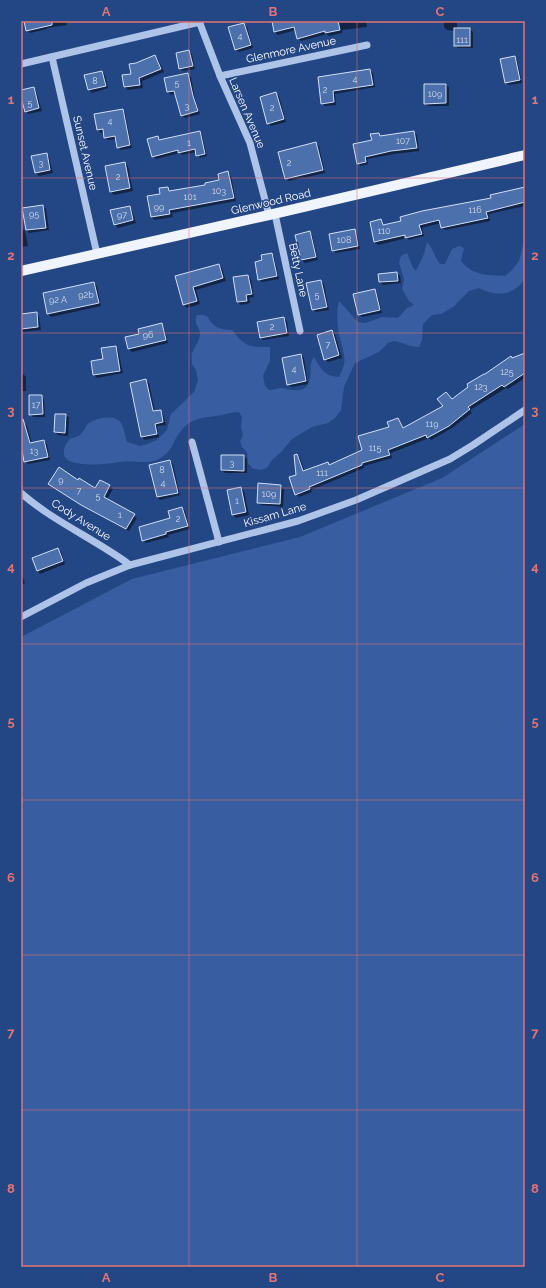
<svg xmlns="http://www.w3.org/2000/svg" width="546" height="1288" viewBox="0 0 546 1288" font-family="Raleway,sans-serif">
<rect width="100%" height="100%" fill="#234684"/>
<g fill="#385ea1">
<path d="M 525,237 L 525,279 C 522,282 520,286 516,288 C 505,297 490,294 479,288 L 469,291 L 453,307 L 441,314 L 432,315 L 423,324 L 422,340 L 419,347 L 410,346 L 402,343 L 394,341 L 388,343 L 379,352 L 355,363 L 344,387 L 341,410 L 335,418 L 328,423 L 312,427 L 292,439 L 282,451 L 272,460 L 267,468 L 260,470 L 252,468 L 248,463 L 247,452 L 242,447 L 240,441 L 243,435 L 241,428 L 242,417 L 239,412 C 230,412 225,415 216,416 C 201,418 191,418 181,431 C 171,443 175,449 159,459 C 147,465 132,460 120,462 C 110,464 60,470 64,451 C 64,447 66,443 69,440 C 72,437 77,437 80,435 C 84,432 85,426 89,423 C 96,418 111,415 118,420 C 125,425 124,435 127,442 L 140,446 L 147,444 L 157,440 L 167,430 L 171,414 L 194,392 L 198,380 L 196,370 L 192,364 C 192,360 191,355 193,351 C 196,344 200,341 200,333 C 199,325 193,325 197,315 L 204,315 L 208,317 C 212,327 221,330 232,330 C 245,347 249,347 270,347 L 270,361 L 263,376 L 265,386 L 269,390 C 273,390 278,388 282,388 C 293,390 307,395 310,378 C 312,368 308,367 314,357 C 321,369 324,376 339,377 C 348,360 344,355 340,338 C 337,327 336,313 339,301 L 358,322 L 365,323 L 382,317 L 398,318 L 407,308 L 414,305 L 409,301 L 402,289 L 404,279 L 399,263 L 401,256 L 407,253 L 413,268 L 416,271 L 424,254 L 427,242 C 434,249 434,257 440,264 L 445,264 L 452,249 L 459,246 L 464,248 L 461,261 C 473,276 488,275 505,276 L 512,270 L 519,261 Z"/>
<path d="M 525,424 L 525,1267 L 21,1267 L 21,637 L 132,579 L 300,537 L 442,478 Z"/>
</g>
<g fill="#0007">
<path d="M 25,21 L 66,21 L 67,25 L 47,28 L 47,29 L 30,33 L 27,30 Z"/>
<path d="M 273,21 L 366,21 L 367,27 L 342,30 L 342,33 L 329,36 L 327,34 L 301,41 L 298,38 L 296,30 L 278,35 L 275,32 Z"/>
<path d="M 444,21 L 457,21 L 457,29 L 470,29 L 473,32 L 473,48 L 458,48 L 455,45 L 455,31 L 447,30 L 444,27 Z"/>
<path d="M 244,24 L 247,27 L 253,48 L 239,52 L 236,50 Z"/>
<path d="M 189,51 L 192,54 L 195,69 L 183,71 L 180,68 Z"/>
<path d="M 155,56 L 158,59 L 164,72 L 142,81 L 143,88 L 128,90 L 125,87 L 132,75 L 136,64 Z"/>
<path d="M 514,57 L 517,60 L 522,83 L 509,85 L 506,82 Z"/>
<path d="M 370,70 L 373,73 L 375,87 L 335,94 L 336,105 L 325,106 L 322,103 L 319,78 Z"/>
<path d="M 102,72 L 105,75 L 108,88 L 92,93 L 89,90 Z"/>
<path d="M 188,74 L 191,77 L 195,99 L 200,114 L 185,118 L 182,116 L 176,94 L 171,95 L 168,92 Z"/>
<path d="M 446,85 L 449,87 L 449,106 L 428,106 L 425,103 Z"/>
<path d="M 34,88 L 36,91 L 42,111 L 28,114 L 25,109 L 21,109 L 21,92 Z"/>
<path d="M 276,94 L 279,96 L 286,122 L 271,126 L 268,123 Z"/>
<path d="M 122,110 L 125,113 L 132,148 L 121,150 L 118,147 L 116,139 L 108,140 L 105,137 L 104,132 L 101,133 L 98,130 Z"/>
<path d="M 200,132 L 202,135 L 207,156 L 200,158 L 196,152 L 182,155 L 180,153 L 156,159 L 153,156 L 158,137 L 161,141 Z"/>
<path d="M 414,132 L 417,135 L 419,151 L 394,154 L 367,159 L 368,164 L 361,166 L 358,163 L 379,134 L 382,137 Z"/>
<path d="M 316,143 L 319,146 L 325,173 L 289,181 L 286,178 Z"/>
<path d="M 46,154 L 49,157 L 53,173 L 39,176 L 36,173 Z"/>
<path d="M 125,163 L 128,166 L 133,191 L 114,195 L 111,192 Z"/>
<path d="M 228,173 L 231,176 L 236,201 L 172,213 L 173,217 L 154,220 L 152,217 L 161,195 L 168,188 L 171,192 L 206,185 L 221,181 Z"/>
<path d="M 525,188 L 525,206 L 489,214 L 490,221 L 445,230 L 442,227 L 441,223 L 422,228 L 424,236 L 409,240 L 407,238 L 378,245 L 375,242 L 381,220 L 384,226 L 492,198 Z"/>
<path d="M 43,206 L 46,209 L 49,230 L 29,233 L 26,230 L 23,209 Z"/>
<path d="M 129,207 L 132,210 L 136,223 L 118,228 L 115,225 Z"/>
<path d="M 21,228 L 25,231 L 28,246 L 21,247 Z"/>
<path d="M 354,230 L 357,233 L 360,249 L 336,253 L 333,250 Z"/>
<path d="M 310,232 L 312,235 L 318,260 L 305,263 L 302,260 L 296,236 Z"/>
<path d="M 272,254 L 274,257 L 279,279 L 262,282 L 259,279 L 263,261 Z"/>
<path d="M 219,265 L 222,268 L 226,281 L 196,290 L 200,304 L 187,308 L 184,305 L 176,277 Z"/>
<path d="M 397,273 L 400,276 L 401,283 L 383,285 L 380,282 L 380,275 Z"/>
<path d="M 248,276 L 251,279 L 254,297 L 249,298 L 250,303 L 241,305 L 238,302 L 234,278 Z"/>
<path d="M 321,281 L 324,284 L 329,310 L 316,312 L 313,309 Z"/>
<path d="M 94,283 L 97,286 L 101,306 L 51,317 L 48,314 Z"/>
<path d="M 374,290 L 377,293 L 382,313 L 362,317 L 359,314 Z"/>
<path d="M 36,313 L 39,316 L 41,330 L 21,332 L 21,315 Z"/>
<path d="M 284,318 L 287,321 L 289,336 L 263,340 L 260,337 Z"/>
<path d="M 161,324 L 164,327 L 168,343 L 132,352 L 129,349 L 126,338 L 140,334 Z"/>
<path d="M 332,331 L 335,334 L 342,358 L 328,362 L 325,359 Z"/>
<path d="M 116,347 L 118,350 L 123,373 L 97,378 L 94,375 L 92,362 L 104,360 Z"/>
<path d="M 525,354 L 525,373 L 523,374 L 525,378 L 508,389 L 506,388 L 470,410 L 472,413 L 452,428 L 431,440 L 429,438 L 391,453 L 392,458 L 364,466 L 364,468 L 311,490 L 312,492 L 299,497 L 296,494 L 297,455 L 300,458 L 305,472 L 327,463 L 330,465 L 364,450 L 390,428 L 398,419 L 401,422 L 404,429 L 444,406 L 512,359 Z"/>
<path d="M 301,355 L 304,358 L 308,384 L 291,387 L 288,384 Z"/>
<path d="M 21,374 L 23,374 L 26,377 L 26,391 L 21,391 Z"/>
<path d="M 146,380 L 149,383 L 155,412 L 160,411 L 163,414 L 166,425 L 157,426 L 159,437 L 145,440 L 142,437 L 131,384 Z"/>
<path d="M 41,396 L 44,399 L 45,417 L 33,417 L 30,414 Z"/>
<path d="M 66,415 L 69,418 L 68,436 L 58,435 L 55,432 Z"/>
<path d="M 24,423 L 27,426 L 32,443 L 44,441 L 47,444 L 50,460 L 28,464 L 25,461 L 21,441 L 21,424 Z"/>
<path d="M 244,456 L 247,459 L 247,473 L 225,473 L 222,470 Z"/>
<path d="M 170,461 L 173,464 L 180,495 L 160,500 L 157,497 Z"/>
<path d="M 78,481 L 96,490 L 100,481 L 110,486 L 113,489 L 107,499 L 137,518 L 129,531 L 85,507 L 49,484 Z"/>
<path d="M 281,486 L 284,489 L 283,507 L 261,505 L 258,502 Z"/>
<path d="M 241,488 L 244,491 L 249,515 L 236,518 L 233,515 L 228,490 Z"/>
<path d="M 182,508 L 185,511 L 190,529 L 168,535 L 169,537 L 146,543 L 143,540 L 171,519 Z"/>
<path d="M 58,549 L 61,552 L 65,564 L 40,574 L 38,571 Z"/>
<path d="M 21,573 L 25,583 L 21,585 Z"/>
</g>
<g fill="#4b70ac" stroke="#d0dff6">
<path d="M 24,21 L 52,21 L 52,25 L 26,31 Z"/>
<path d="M 272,21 L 338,21 L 340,30 L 325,33 L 325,31 L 297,39 L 294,27 L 274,32 Z"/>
<path d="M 244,23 L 251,45 L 235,50 L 228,27 Z"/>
<rect x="454" y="28" width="16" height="18"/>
<path d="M 189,50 L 193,66 L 179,69 L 176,53 Z"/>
<path d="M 155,55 L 161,69 L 139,78 L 140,85 L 124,87 L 122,75 L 131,74 L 129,64 L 136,63 Z"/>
<path d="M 515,56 L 520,80 L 505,83 L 500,59 Z"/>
<path d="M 370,69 L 373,85 L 333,91 L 334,102 L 321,104 L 318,77 Z"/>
<path d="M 102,71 L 106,86 L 88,90 L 84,75 Z"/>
<path d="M 188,73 L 193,96 L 198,111 L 181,116 L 174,91 L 167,92 L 164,78 Z"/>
<path d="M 424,84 L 446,84 L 446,103 L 424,104 Z"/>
<path d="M 34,87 L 39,108 L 25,112 L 21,98 L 21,90 Z"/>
<path d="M 276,92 L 284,119 L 267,124 L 260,97 Z"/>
<path d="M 123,109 L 130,145 L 117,148 L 115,136 L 104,138 L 103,129 L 97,130 L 94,114 Z"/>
<path d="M 200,131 L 205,154 L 196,156 L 195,149 L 178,153 L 178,150 L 152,157 L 147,139 L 158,136 L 159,140 Z"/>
<path d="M 414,131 L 417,148 L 391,151 L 365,157 L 366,162 L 357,164 L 353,144 L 372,140 L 370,134 L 379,133 L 380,136 Z"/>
<path d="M 316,142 L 323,170 L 285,179 L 278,152 Z"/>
<path d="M 47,153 L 50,170 L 35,173 L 31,156 Z"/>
<path d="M 125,162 L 130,188 L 110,192 L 105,166 Z"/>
<path d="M 228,171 L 234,198 L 169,210 L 170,214 L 151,217 L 147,196 L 160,194 L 159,188 L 168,187 L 169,191 L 205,185 L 205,183 L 219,180 L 218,174 Z"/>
<path d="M 525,187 L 525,202 L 486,212 L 488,218 L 441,228 L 439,220 L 419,225 L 422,234 L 405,238 L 405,235 L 374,242 L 370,222 L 381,219 L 383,225 L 401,221 L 400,217 L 422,211 L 491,198 L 490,195 Z"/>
<path d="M 43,205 L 46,228 L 26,230 L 22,208 Z"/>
<path d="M 130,206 L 133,220 L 114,225 L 110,210 Z"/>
<path d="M 355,229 L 358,246 L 332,251 L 329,234 Z"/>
<path d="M 310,231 L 316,257 L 301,260 L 295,235 Z"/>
<path d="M 272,253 L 277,276 L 258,280 L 255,262 L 262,260 L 261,255 Z"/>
<path d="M 219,264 L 223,278 L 193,287 L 197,301 L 183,305 L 175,276 Z"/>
<path d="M 397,272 L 398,281 L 379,282 L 378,274 Z"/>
<path d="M 248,275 L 252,294 L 246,295 L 247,301 L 237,302 L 233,277 Z"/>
<path d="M 321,280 L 327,307 L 312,310 L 306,283 Z"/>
<path d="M 94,282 L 99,303 L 47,314 L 43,293 Z"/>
<path d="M 375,289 L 380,310 L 358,315 L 353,294 Z"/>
<path d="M 37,312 L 38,327 L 21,329 L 21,314 Z"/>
<path d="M 284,317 L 287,333 L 260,338 L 257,322 Z"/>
<path d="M 162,323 L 166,340 L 128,349 L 125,337 L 139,334 L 138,329 Z"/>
<path d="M 332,330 L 339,355 L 324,360 L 317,335 Z"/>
<path d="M 116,346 L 120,371 L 93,375 L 91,361 L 103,359 L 101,348 Z"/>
<path d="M 525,353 L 525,373 L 504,387 L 502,385 L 468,407 L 470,409 L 449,426 L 427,438 L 426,435 L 388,450 L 390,455 L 362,463 L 362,465 L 309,487 L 310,489 L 295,495 L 289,477 L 296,475 L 294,455 L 297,454 L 303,471 L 328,462 L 329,465 L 362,450 L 358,436 L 389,427 L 387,422 L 398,418 L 403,428 L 443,406 L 437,399 L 446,392 L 452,399 L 468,387 L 467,384 L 484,374 L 485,374 L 511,356 L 512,358 Z"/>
<path d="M 301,354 L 306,381 L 287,385 L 282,358 Z"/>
<path d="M 146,379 L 153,411 L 161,410 L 163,422 L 155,424 L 157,434 L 141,437 L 130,383 Z"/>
<path d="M 29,395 L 42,395 L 43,414 L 29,415 Z"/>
<path d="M 55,414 L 66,414 L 65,433 L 54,432 Z"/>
<path d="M 21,419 L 23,419 L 30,443 L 44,440 L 48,457 L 24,462 L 21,445 Z"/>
<path d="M 221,455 L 244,455 L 244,471 L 221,470 Z"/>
<path d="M 170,460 L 178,493 L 157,497 L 149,465 Z"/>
<path d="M 59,467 L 78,480 L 79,478 L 95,488 L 100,480 L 110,485 L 104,497 L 135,514 L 126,529 L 81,505 L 48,484 Z"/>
<path d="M 258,483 L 281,485 L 280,504 L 257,503 Z"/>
<path d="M 241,487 L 246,512 L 232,515 L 227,490 Z"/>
<path d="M 182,507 L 188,526 L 166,532 L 166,534 L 142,541 L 139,527 L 170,518 L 168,511 Z"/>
<path d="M 58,548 L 63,561 L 37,571 L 32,558 Z"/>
</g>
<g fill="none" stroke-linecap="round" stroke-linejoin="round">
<g stroke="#adc3e8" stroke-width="7">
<path d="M 199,21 L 220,76 L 250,143 L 269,215"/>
<path d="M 52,57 L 97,254"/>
<path d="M 21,64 L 200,22"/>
<path d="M 220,76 L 367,45"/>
<path d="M 275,214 L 300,331"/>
<path d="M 192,442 L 219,542"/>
<path d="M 21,493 C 54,522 95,539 130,565"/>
<path d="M 21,617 L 86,583 L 130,565 L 298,521 L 356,500 L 450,459 L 473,445 L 525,410"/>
</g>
<path stroke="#eff4fe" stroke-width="10" d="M 21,271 L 269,215 L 525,155"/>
</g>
<path fill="none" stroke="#e47373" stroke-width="1" stroke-opacity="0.55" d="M 189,21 L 189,1267M 357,21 L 357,1267M 21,178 L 525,178M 21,333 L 525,333M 21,488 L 525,488M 21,644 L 525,644M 21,800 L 525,800M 21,955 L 525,955M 21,1110 L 525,1110"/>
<g text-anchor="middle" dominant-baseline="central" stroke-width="3" stroke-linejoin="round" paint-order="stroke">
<g font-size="9" fill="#d2dbea">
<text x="240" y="36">4</text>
<text x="462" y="40">111</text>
<text x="355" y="79">4</text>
<text x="95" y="81">8</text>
<text x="177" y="83">5</text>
<text x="325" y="90">2</text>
<text x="435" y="94">109</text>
<text x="30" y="103">5</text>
<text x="187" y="106">3</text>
<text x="272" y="108">2</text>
<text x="110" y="121">4</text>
<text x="403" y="141">107</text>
<text x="189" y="143">1</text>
<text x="41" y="163">3</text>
<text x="289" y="163">2</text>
<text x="118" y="177">2</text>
<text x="219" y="191">103</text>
<text x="190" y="197">101</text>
<text x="159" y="207">99</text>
<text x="475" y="210">116</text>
<text x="34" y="214">95</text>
<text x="122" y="215">97</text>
<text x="384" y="231">110</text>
<text x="344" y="240">108</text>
<text x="86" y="295">92b</text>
<text x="317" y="295">5</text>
<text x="58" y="300">92 A</text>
<text x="272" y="327">2</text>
<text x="148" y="335">96</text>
<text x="328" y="345">7</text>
<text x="294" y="369">4</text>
<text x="507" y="372">125</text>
<text x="481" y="387">123</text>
<text x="36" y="405">17</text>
<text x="432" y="424">119</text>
<text x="375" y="448">115</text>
<text x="34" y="451">13</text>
<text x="232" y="463">3</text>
<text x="162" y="470">8</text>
<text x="322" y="473">111</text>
<text x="61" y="480">9</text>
<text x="163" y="483">4</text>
<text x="79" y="491">7</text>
<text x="269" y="494">109</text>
<text x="98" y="496">5</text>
<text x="237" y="501">1</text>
<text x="120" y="515">1</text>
<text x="178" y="519">2</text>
</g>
<g font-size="11" fill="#fff" stroke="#234684">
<text transform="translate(291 50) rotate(-12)">Glenmore Avenue</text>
<text transform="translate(247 113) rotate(67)">Larsen Avenue</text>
<text transform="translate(85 153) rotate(77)">Sunset Avenue</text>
<text transform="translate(271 202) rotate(-13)">Glenwood Road</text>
<text transform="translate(298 270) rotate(78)">Betty Lane</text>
<text transform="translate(275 515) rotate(-16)">Kissam Lane</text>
<text transform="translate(81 520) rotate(32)">Cody Avenue</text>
</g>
</g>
<rect width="546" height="1288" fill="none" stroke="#234684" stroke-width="44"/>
<rect x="22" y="22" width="502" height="1244" fill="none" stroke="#e47373" stroke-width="1.5"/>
<g font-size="13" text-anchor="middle" font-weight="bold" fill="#e47373">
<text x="106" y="16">A</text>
<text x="273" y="16">B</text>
<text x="440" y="16">C</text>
<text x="11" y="104">1</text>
<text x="535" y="104">1</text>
<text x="11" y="260">2</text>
<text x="535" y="260">2</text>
<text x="11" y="415">3</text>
<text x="535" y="415">3</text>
<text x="11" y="571">4</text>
<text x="535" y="571">4</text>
<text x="11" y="726">5</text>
<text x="535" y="726">5</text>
<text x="11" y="882">6</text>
<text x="535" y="882">6</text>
<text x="11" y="1037">7</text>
<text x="535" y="1037">7</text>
<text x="11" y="1193">8</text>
<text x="535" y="1193">8</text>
<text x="106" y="1282">A</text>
<text x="273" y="1282">B</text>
<text x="440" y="1282">C</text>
</g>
</svg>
